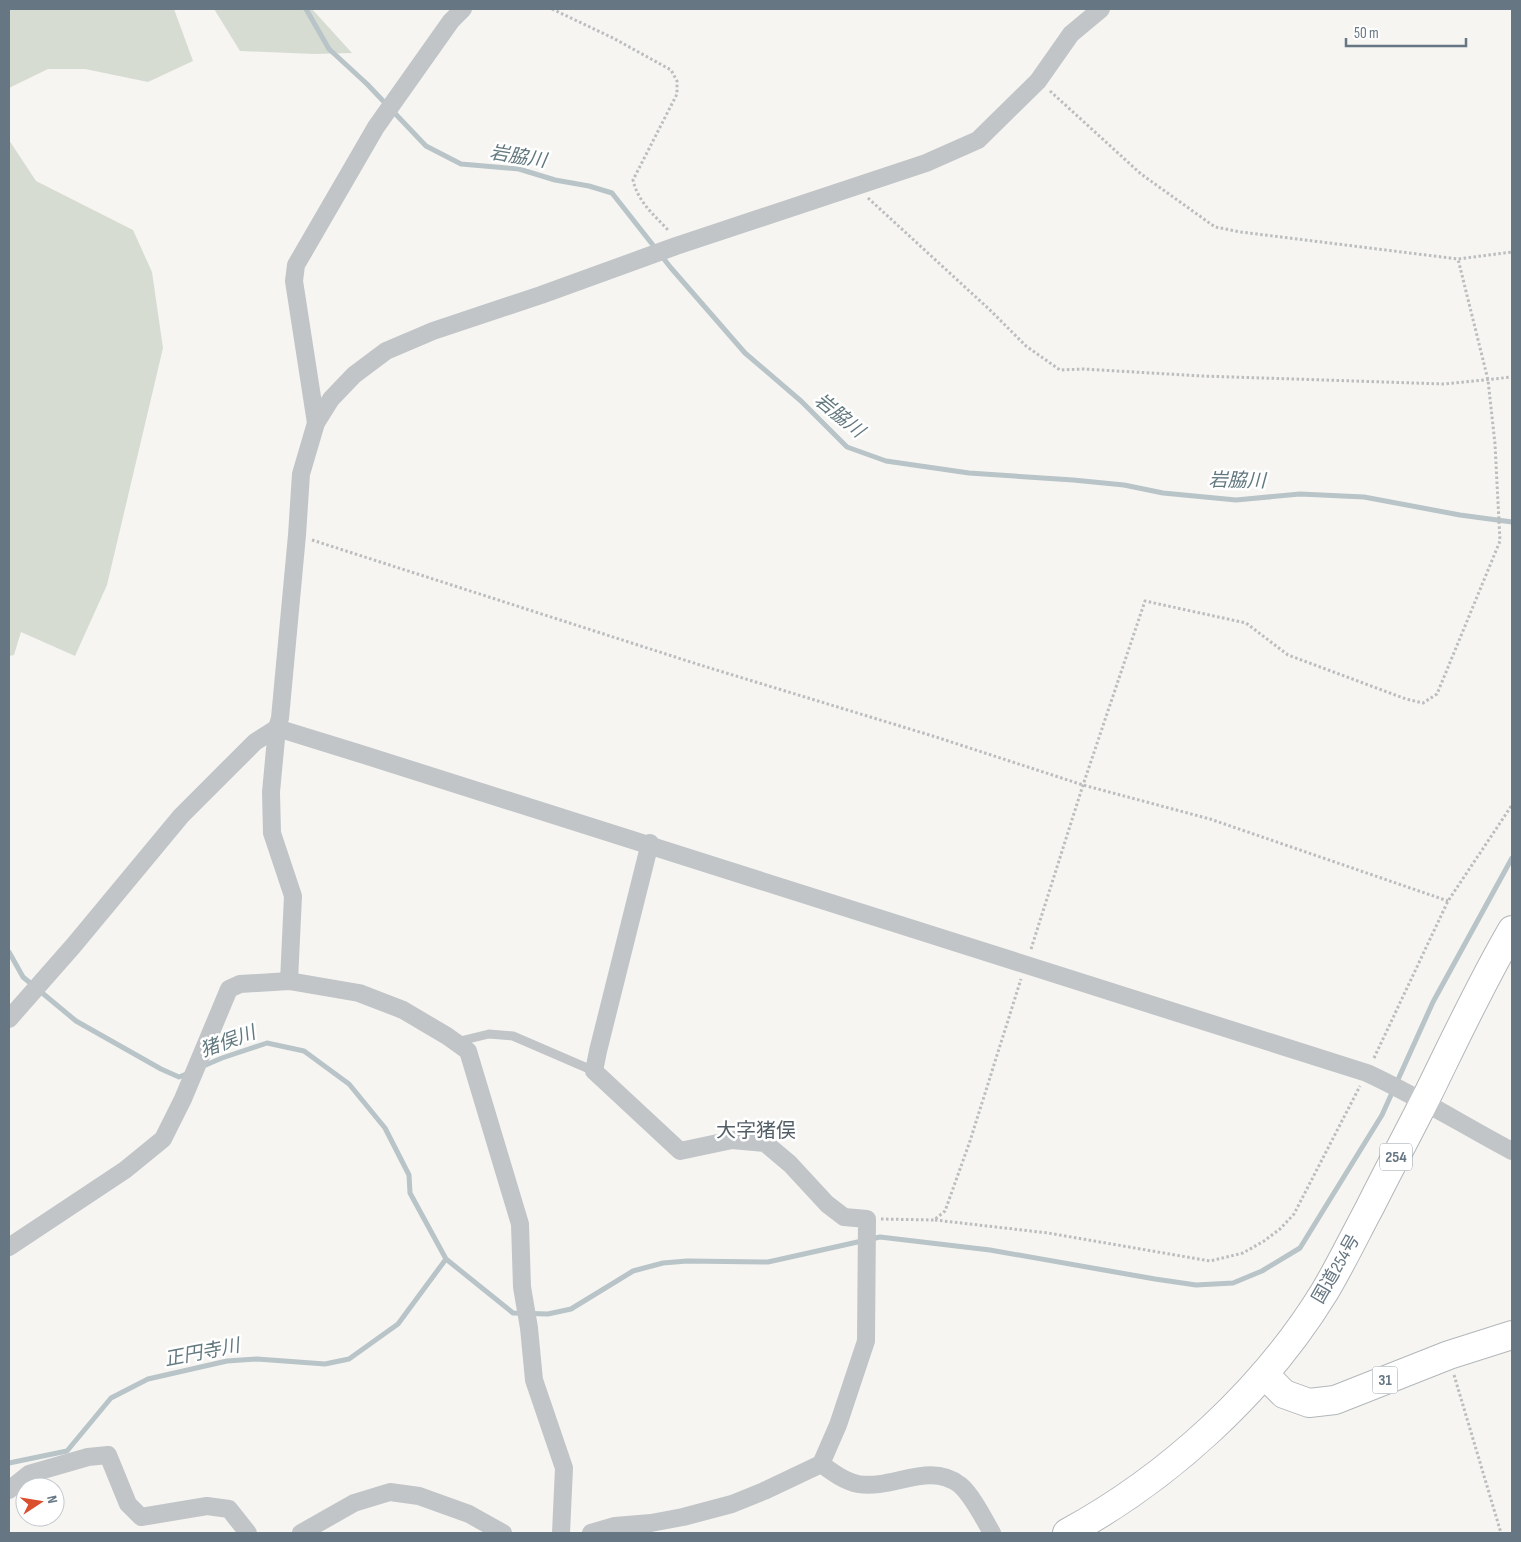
<svg xmlns="http://www.w3.org/2000/svg" width="1521" height="1542" viewBox="0 0 1521 1542" font-family="'Sofia Sans Condensed','Noto Sans JP',sans-serif">
<rect width="100%" height="100%" fill="#f6f5f2"/>
<g fill="#d7dcd3">
<path d="M 9,9 L 174,9 L 193,61 L 148,82 L 85,69 L 48,69 L 9,88 Z"/>
<path d="M 214,9 L 312,9 L 352,53 L 314,54 L 240,51 Z"/>
<path d="M 9,140 L 36,181 L 133,230 L 152,272 L 163,348 L 107,585 L 75,656 L 21,632 L 14,655 L 9,656 Z"/>
</g>
<g fill="none" stroke-linecap="round" stroke-linejoin="round">
<g stroke="#b8c4c7" stroke-width="5">
<path d="M 306,9 L 329,49 L 367,84 L 426,146 L 461,164 L 519,169 L 555,180 L 589,186 L 612,193 L 671,268 L 745,353 L 801,401 L 847,447 L 886,461 L 969,473 L 1073,480 L 1124,485 L 1163,493 L 1236,500 L 1300,494 L 1364,497 L 1460,515 L 1512,522"/>
<path d="M 9,952 L 23,977 L 76,1021 L 161,1069 L 179,1077 L 189,1073"/>
<path d="M 201,1067 L 222,1058 L 267,1043 L 304,1051 L 349,1084 L 385,1128 L 409,1175 L 410,1193 L 446,1259 L 513,1313 L 548,1314 L 571,1309 L 633,1271 L 663,1263 L 687,1261 L 768,1262 L 880,1237 L 990,1250 L 1155,1279 L 1196,1285 L 1233,1283 L 1262,1271 L 1300,1248 L 1382,1115 L 1433,1002 L 1512,858"/>
<path d="M 9,1463 L 67,1451 L 111,1398 L 148,1379 L 227,1361 L 257,1359 L 325,1364 L 349,1359 L 398,1324 L 446,1259"/>
</g>
<defs>
<path id="primary" d="M 1264,1374 L 1284,1394 L 1309,1403 L 1335,1400 L 1449,1355 L 1512,1335"/>
<path id="highway" d="M 1067,1533 C 1168,1478 1264,1391 1325,1291 C 1341,1264 1355,1235 1370,1207 C 1389,1169 1409,1132 1428,1094 C 1455,1039 1481,983 1512,930"/>
</defs>
<use href="#primary" stroke="#b2b7ba" stroke-width="30"/>
<use href="#highway" stroke="#b2b6b9" stroke-width="30"/>
<g stroke="#bbbdbf" stroke-width="3" stroke-dasharray="2.5 2.5" stroke-linecap="butt">
<path d="M 552,9 L 613,38 L 671,70 L 677,81 L 677,94 L 633,180 C 638,202 654,215 669,231"/>
<path d="M 1050,91 L 1141,174 L 1215,227 L 1241,232 L 1458,259 L 1512,252"/>
<path d="M 868,198 L 990,310 L 1026,346 L 1060,370 L 1083,369 L 1202,376 L 1445,384 L 1512,377"/>
<path d="M 312,540 L 700,665 L 936,737 L 1083,785 L 1210,819 L 1448,901"/>
<path d="M 1031,949 L 1083,785 L 1145,601 L 1246,623 L 1288,655 L 1406,699 L 1423,703 L 1437,694 L 1500,541 L 1495,444 L 1488,380 L 1458,259"/>
<path d="M 1374,1058 L 1448,901 L 1512,805"/>
<path d="M 881,1219 L 934,1220 L 945,1211 L 970,1141 L 1021,979"/>
<path d="M 935,1220 L 1048,1233 L 1210,1261 L 1243,1253 L 1264,1241 L 1280,1229 L 1294,1214 L 1360,1086"/>
<path d="M 1454,1375 L 1501,1533"/>
</g>
<path stroke="#c1c5c8" stroke-width="9" d="M 456,1042 L 489,1034 L 513,1036 L 594,1071"/>
<g stroke="#c1c5c8" stroke-width="18">
<path d="M 316,423 L 294,281 L 296,265 L 376,127 L 451,21 L 463,9"/>
<path d="M 289,981 L 293,896 L 272,833 L 271,792 L 277,728 L 280,718 L 297,535 L 301,474 L 316,423 L 331,399 L 354,375 L 386,351 L 433,331 L 541,295 L 676,246 L 926,163 L 978,140 L 1038,81 L 1071,34 L 1101,9"/>
<path d="M 9,1019 L 74,945 L 181,816 L 255,742 L 277,728 C 641,840 1004,955 1367,1073 C 1417,1096 1463,1125 1512,1151"/>
<path d="M 9,1247 L 125,1170 L 163,1139 L 183,1099 L 229,989 L 240,984 L 289,981 L 359,993 L 403,1010 L 447,1036 L 468,1051 L 520,1224 L 522,1287 L 529,1328 L 534,1380 L 564,1468 L 561,1533"/>
<path d="M 821,1464 C 832,1472 844,1481 858,1484 C 893,1490 929,1461 960,1485 C 972,1495 984,1519 992,1533"/>
<path d="M 9,1490 L 29,1474 L 88,1457 L 108,1455 L 128,1504 L 141,1517 L 207,1506 L 229,1509 L 248,1533"/>
<path d="M 301,1533 L 354,1503 L 390,1492 L 419,1496 L 469,1514 L 503,1533"/>
<path d="M 591,1533 L 615,1526 L 651,1523 L 683,1517 L 732,1504 L 764,1491 L 821,1464 L 838,1425 L 866,1341 L 867,1219 L 844,1217 L 827,1204 L 790,1164 L 765,1143 L 732,1140 L 680,1151 L 594,1071 L 598,1051 L 650,843"/>
</g>
<use href="#primary" stroke="#fff" stroke-width="28"/>
<use href="#highway" stroke="#fff" stroke-width="28"/>
</g>
<g text-anchor="middle" dominant-baseline="central" stroke-width="5" stroke-linejoin="round" paint-order="stroke">
<g fill="#fff" stroke="#949fa8" stroke-width="1">
<rect x="1380" y="1143.5" width="32" height="27" rx="4"/>
<rect x="1372.5" y="1366.5" width="25" height="27" rx="4"/>
</g>
<g font-size="16" font-weight="bold" fill="#667682">
<text x="1396" y="1157">254</text>
<text x="1385" y="1380">31</text>
</g>
<g font-size="18" fill="#667682" stroke="#fff">
<text transform="translate(1336 1269) rotate(-60)">国道254号</text>
</g>
<g font-size="19" font-style="italic" fill="#62787f" stroke="#fff">
<text transform="translate(518 157) rotate(9)">岩脇川</text>
<text transform="translate(839 416) rotate(39)">岩脇川</text>
<text transform="translate(1237 481) rotate(1)">岩脇川</text>
<text transform="translate(228 1042) rotate(-20)">猪俣川</text>
<text transform="translate(202 1353) rotate(-11)">正円寺川</text>
</g>
<g font-size="20" fill="#535f67" stroke="#fff">
<text x="756" y="1131">大字猪俣</text>
</g>
</g>
<rect width="1521" height="1542" fill="none" stroke="#667682" stroke-width="20"/>
<g transform="translate(40 1502) rotate(78)"><circle r="24" fill="#ffffff" stroke="#c2c8cd"/>
<path d="M0-4L9 19L0 12L-9 19Z" fill="#da4f2d"/>
<text y="-8" font-size="14" font-weight="bold" text-anchor="middle" fill="#667682">N</text>
</g>
<path d="M1346 38v8h120v-8" fill="none" stroke="#667682" stroke-width="2.5"/>
<text x="1354" y="38" font-size="15" fill="#667682" stroke="#ffffff" stroke-width="4" paint-order="stroke">50 m</text>
</svg>
